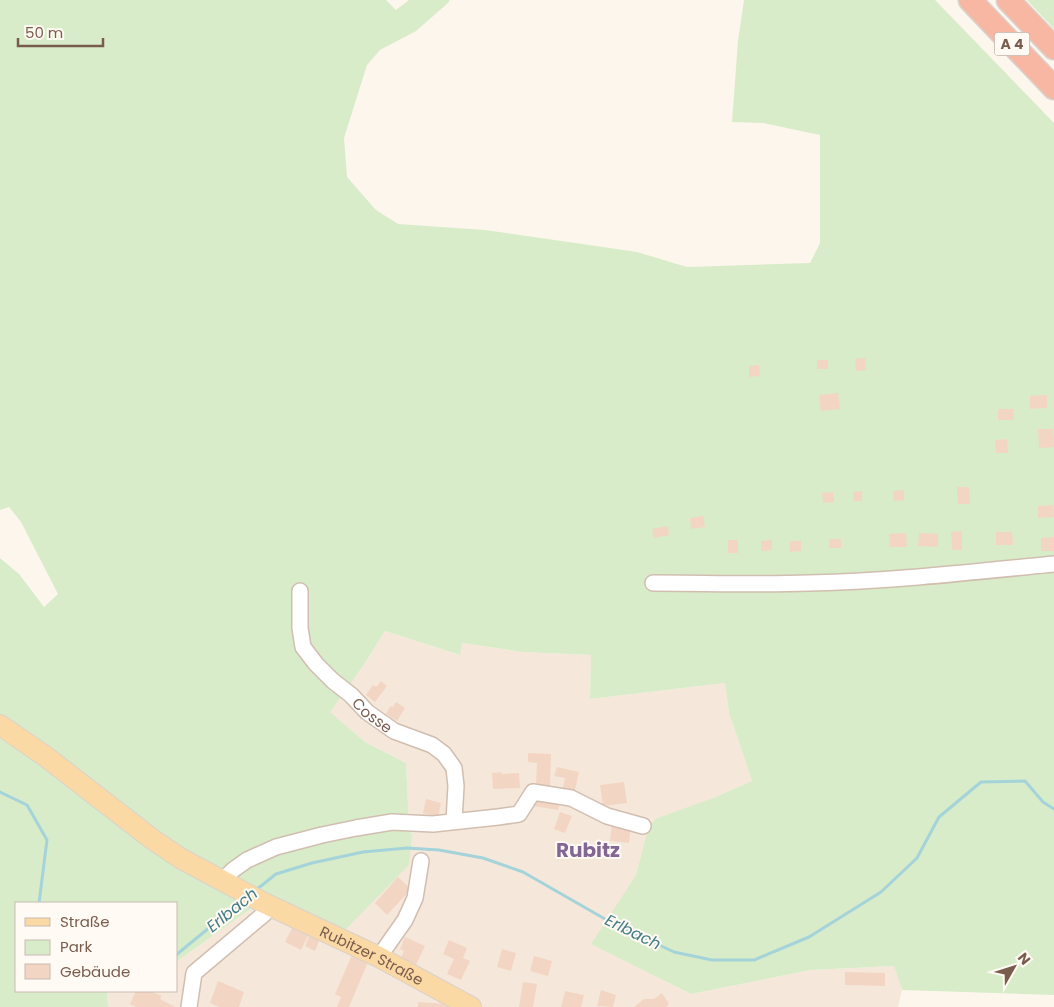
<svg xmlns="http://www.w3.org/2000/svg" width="1054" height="1007" viewBox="0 0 1054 1007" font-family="Poppins,sans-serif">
<rect width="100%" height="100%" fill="#fdf6ec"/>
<path fill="#f5e8da" d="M 385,631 L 459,655 L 462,643 L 523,652 L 591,655 L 590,699 L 725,683 L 729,713 L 752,781 L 648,828 L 636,875 L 592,944 L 691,994 L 811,970 L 894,966 L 902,990 L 898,1007 L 108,1007 L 107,991 L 176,991 L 176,962 L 263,900 L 409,826 L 406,763 L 365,742 L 329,712 L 363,666 Z"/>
<g fill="#d8ecc9">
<path d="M 0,0 L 386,0 L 396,10 L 409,0 L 450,0 L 448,3 L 416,31 L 380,50 L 367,65 L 344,138 L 347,177 L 376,210 L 398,224 L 485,230 L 637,252 L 687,267 L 810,263 L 820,243 L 820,135 L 763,123 L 732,122 L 738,41 L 744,0 L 935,0 L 1054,123 L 1054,995 L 902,990 L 894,966 L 811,970 L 691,994 L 591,944 L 636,875 L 648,828 L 655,819 L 716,797 L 752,781 L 729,713 L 725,683 L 590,699 L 591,655 L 523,652 L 462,643 L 460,655 L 385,631 L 363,666 L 330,712 L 365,742 L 406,763 L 409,826 L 412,837 L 409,865 L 345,930 L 263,900 L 176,962 L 176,903 L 16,903 L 16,991 L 107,991 L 108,1007 L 0,1007 L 0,558 L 19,574 L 44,607 L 58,594 L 21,522 L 9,507 L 0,510 Z"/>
<path d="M 1027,0 L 1054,0 L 1054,29 Z"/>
</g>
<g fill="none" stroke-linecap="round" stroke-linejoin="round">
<g stroke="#a5d3da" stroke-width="3">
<path d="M 0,792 L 27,805 L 47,840 L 39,903"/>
<path d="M 256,890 L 276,874 L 312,863 L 363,852 L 407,848 L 439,850 L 483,858 L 523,872 L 612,923 L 674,952 L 712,960 L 754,960 L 809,937 L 881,892 L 917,858 L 939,817 L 981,782 L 1025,781 L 1043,802 L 1054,809"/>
<path d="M 176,955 L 243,900"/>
</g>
</g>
<g fill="#f3d5c3">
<path d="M 865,358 L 866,370 L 856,371 L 855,359 Z"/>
<rect x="817" y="360" width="11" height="9"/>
<path d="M 759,365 L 760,376 L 749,377 L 749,366 Z"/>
<path d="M 838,393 L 840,409 L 821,411 L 819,395 Z"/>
<path d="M 1047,395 L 1047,408 L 1030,409 L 1030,396 Z"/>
<path d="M 998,409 L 1013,409 L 1014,420 L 998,420 Z"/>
<path d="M 1038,429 L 1053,429 L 1054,447 L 1039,448 Z"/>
<path d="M 1007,439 L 1008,453 L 996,453 L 995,440 Z"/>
<path d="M 957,487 L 969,487 L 970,504 L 958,504 Z"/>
<path d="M 904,490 L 904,500 L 894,501 L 893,491 Z"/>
<path d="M 862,491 L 862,501 L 854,501 L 853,492 Z"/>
<path d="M 833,492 L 834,502 L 823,503 L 822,493 Z"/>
<path d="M 1053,505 L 1054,517 L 1038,518 L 1038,506 Z"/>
<path d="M 703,516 L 705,527 L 691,529 L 690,518 Z"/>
<path d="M 668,526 L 669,535 L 654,538 L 652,529 Z"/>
<path d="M 962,531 L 962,550 L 952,550 L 951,532 Z"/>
<path d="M 996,532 L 1012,532 L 1013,545 L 996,545 Z"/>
<path d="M 906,533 L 907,547 L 890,547 L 889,534 Z"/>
<path d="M 919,533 L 938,534 L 938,547 L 918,546 Z"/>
<path d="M 1054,537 L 1054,551 L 1041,551 L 1041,538 Z"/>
<rect x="829" y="539" width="12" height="9"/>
<rect x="728" y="540" width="10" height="13"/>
<path d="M 772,540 L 772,550 L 761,551 L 761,541 Z"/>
<path d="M 790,541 L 801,541 L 801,551 L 790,552 Z"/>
<path d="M 381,681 L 387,686 L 375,702 L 366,695 L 373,685 L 376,687 Z"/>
<path d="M 396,702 L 405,708 L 397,721 L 386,714 L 390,706 L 393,707 Z"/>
<path d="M 528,753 L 551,754 L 550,786 L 536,785 L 537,763 L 528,762 Z"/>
<path d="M 557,767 L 579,772 L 574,794 L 562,791 L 565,778 L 554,776 Z"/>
<path d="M 502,772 L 501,774 L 519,773 L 520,788 L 493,789 L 492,773 Z"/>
<path d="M 624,782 L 627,803 L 603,806 L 600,785 Z"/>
<path d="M 535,797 L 560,801 L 558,810 L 533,806 Z"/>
<path d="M 426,799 L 441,803 L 438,817 L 423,813 Z"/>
<path d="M 560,812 L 572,816 L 565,833 L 554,829 Z"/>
<path d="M 612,823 L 631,826 L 629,843 L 610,841 Z"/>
<path d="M 398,877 L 411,889 L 387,915 L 375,903 Z"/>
<path d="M 293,926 L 309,934 L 301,950 L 285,942 Z"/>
<path d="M 310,934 L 320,939 L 315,951 L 305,946 Z"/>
<path d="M 405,937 L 425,946 L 416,965 L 401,958 L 404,951 L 400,949 Z"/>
<path d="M 449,940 L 467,948 L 463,958 L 470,961 L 461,980 L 447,974 L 454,959 L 443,954 Z"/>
<path d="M 502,949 L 516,953 L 511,971 L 497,967 Z"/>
<path d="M 352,955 L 368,962 L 349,1007 L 337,1007 L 341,997 L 335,994 Z"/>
<path d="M 534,956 L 552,961 L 548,976 L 530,971 Z"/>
<path d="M 845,972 L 885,973 L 885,986 L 845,985 Z"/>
<path d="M 218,981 L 244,992 L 239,1007 L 220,1007 L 210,1003 Z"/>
<path d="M 523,982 L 537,984 L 533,1007 L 519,1007 Z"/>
<path d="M 601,990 L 616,995 L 613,1007 L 597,1006 Z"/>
<path d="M 136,991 L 150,991 L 162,996 L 160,999 L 175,1007 L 136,1007 L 130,1004 Z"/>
<path d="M 565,991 L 584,995 L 581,1007 L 561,1007 Z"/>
<path d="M 662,993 L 669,1004 L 666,1007 L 634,1007 L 644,999 L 654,999 Z"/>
<path d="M 418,1002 L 447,1004 L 447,1007 L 418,1007 Z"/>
</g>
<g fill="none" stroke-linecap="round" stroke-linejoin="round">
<defs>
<g id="minor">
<path d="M 653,583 C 705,583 757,585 809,583 C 891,581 973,572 1054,564"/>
<path id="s1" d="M 300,591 L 300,628 L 303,647 L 316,664 L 333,681 L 351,695 L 367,712 L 394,731 L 432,745 L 444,754 L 454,768 L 456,786 L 454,821"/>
<path d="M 222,881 L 233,870 L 247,860 L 276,847 L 322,835 L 356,828 L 392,822 L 433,824 L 498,817 L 519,814 L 533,792 L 571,798 L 607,816 L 643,826"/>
<path d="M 379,957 L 405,920 L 415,898 L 421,861"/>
<path d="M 189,1007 L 194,973 L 264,914 L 271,906"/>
</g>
<g id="major">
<path id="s2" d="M 0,725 L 45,756 L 152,839 L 180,858 L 264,903 L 379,957 L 471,1007"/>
</g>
<g id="highway">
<path d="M 970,0 L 1054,88"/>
<path d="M 1008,0 L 1054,48"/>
</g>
</defs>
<use href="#minor" stroke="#d1beb0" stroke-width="18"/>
<use href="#major" stroke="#dad1cd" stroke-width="22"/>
<use href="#highway" stroke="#dad1cd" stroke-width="25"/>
<use href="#minor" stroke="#fff" stroke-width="15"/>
<use href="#major" stroke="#fbd9a5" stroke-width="20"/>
<use href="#highway" stroke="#f7b7a3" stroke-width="22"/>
</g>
<g text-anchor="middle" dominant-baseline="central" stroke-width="4" stroke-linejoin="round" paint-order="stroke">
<rect fill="#fffaf3" stroke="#a28b7f" stroke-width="1" x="994.5" y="32.5" width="35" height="23" rx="4"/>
<g font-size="14" font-weight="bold" fill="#7a5c4d">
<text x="1012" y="44">A 4</text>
</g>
<g font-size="15" fill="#7a5c4d" stroke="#fffaf3">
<text stroke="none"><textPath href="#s1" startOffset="154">Cosse</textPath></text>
<text stroke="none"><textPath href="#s2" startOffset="439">Rubitzer Straße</textPath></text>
</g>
<g font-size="16" font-style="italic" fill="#437c86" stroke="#fffaf3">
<text transform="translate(232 910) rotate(-39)">Erlbach</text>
<text transform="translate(633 932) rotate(26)">Erlbach</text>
</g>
<g font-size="20" font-weight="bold" fill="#846695" stroke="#fffaf3">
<text x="588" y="850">Rubitz</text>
</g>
</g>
<rect x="15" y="902" width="162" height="90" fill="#fffaf3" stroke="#cabbb1"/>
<rect x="25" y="918" width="25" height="8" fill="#fbd9a5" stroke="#cabbb1"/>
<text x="60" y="927" font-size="15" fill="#7a5c4d">Straße</text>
<rect x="25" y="940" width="25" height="15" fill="#d8ecc9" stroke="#cabbb1"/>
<text x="60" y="952" font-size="15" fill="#7a5c4d">Park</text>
<rect x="25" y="964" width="25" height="15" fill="#f3d5c3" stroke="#cabbb1"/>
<text x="60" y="977" font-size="15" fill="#7a5c4d">Gebäude</text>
<g transform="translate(1014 967) rotate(51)" stroke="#fffaf3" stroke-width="4" paint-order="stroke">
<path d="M0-4L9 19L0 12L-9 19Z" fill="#7a5c4d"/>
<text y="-8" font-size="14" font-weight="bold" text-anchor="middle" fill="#7a5c4d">N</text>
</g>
<path d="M18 38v8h85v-8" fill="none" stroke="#7a5c4d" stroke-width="2.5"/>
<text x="25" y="38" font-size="15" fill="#7a5c4d" stroke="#fffaf3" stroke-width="4" paint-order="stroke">50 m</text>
</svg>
